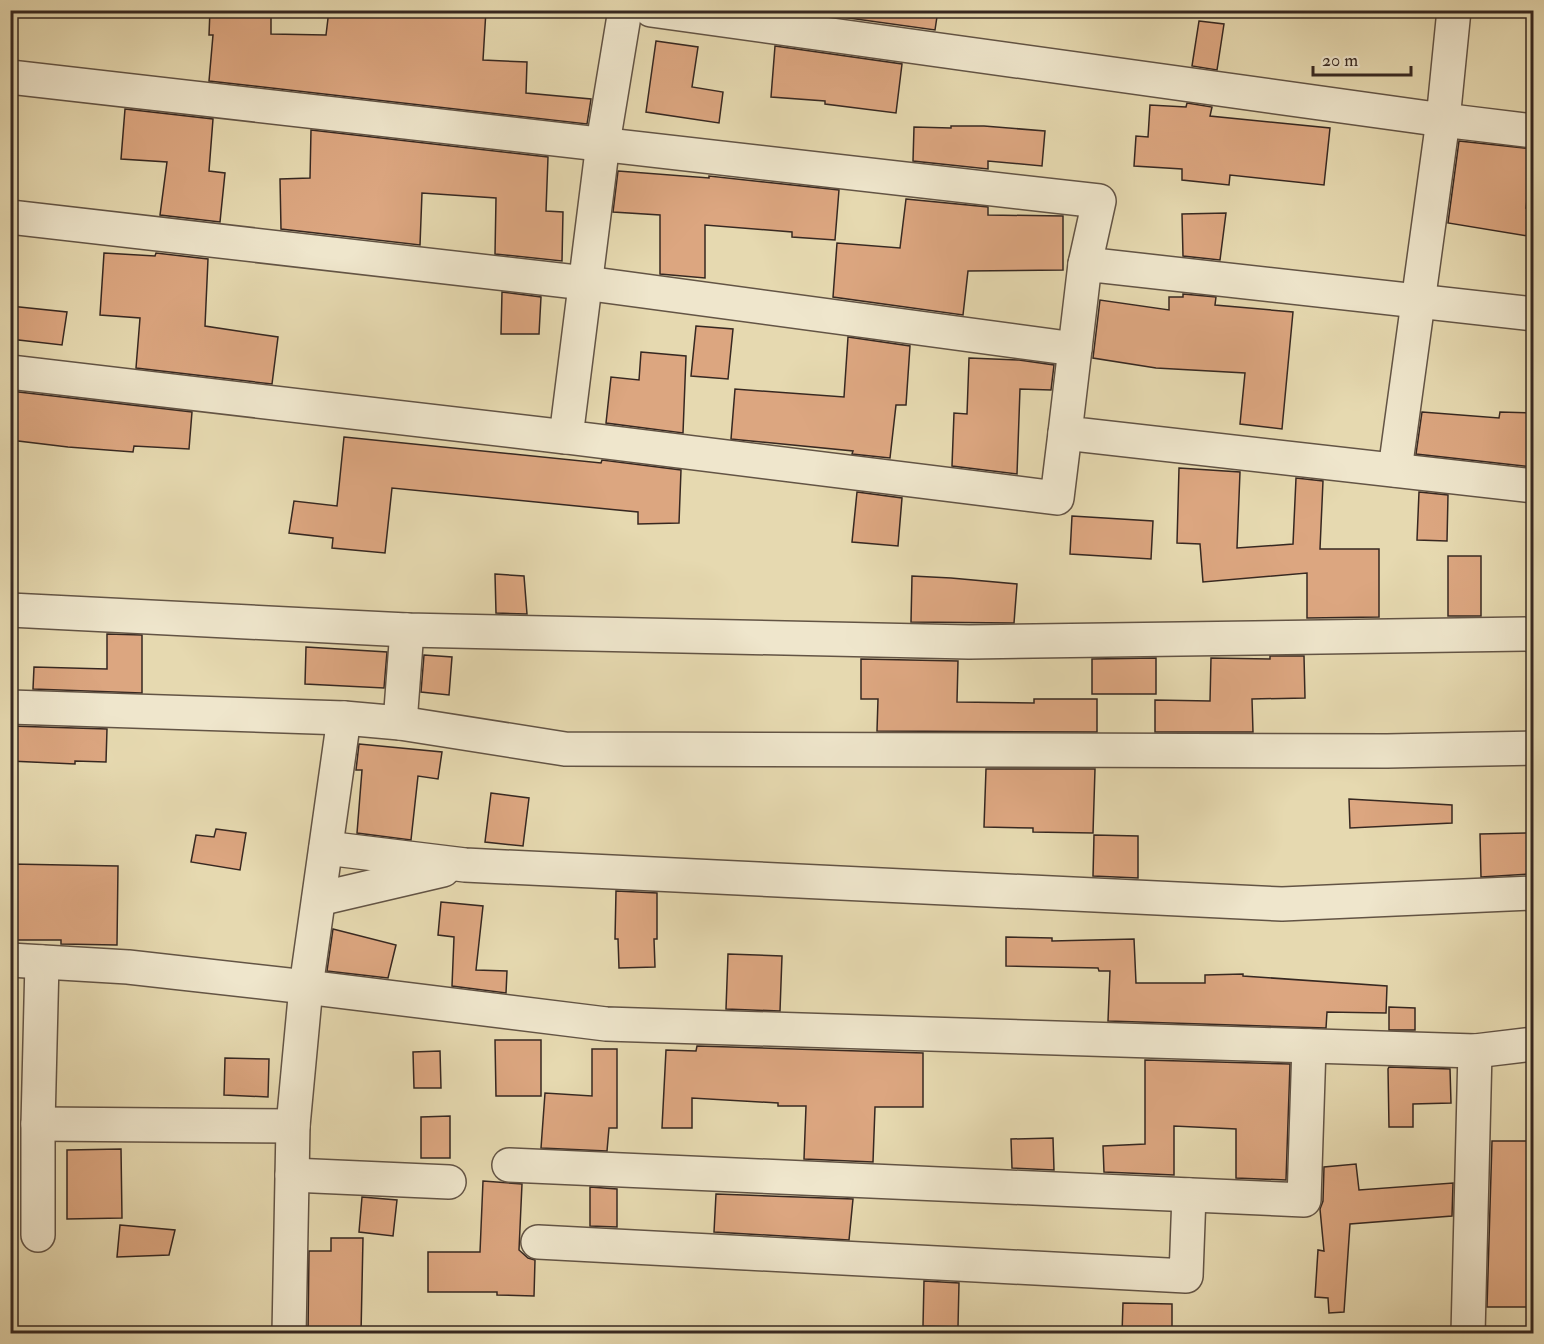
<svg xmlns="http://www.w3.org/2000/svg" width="1544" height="1344" viewBox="0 0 1544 1344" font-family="'IM FELL Double Pica',serif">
<rect width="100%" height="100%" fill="#e6d9b0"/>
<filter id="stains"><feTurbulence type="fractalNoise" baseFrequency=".00333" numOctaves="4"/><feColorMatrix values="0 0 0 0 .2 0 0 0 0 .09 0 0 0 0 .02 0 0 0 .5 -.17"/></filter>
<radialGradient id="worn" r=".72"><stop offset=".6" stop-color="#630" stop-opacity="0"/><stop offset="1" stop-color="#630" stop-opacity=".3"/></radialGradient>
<g fill="#dca680" stroke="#372821" stroke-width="1.5">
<path d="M 210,10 L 271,10 L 271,34 L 326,35 L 329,10 L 486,10 L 483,60 L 527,62 L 526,93 L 591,99 L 587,124 L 209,81 L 213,35 L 209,35 Z"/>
<path d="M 791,10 L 938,10 L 935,30 Z"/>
<path d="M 1199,21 L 1224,24 L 1217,70 L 1192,66 Z"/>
<path d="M 656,41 L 698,47 L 692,87 L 723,92 L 719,123 L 646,112 Z"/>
<path d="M 775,46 L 902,64 L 896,113 L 825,104 L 825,101 L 771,97 Z"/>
<path d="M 1187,103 L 1212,107 L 1210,116 L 1330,128 L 1324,185 L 1230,175 L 1229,185 L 1182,180 L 1182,169 L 1134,166 L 1136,136 L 1148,137 L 1150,105 L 1186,107 Z"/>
<path d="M 125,109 L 213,119 L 209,171 L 225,173 L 220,222 L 160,215 L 167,162 L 121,159 Z"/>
<path d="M 951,126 L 984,126 L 1045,131 L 1042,166 L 988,161 L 988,169 L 913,161 L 914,127 L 951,128 Z"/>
<path d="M 311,130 L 548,157 L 546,211 L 563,212 L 562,261 L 495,254 L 496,198 L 422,193 L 420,245 L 281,229 L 280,179 L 310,178 Z"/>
<path d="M 1459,141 L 1533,149 L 1526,208 L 1533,209 L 1528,236 L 1448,223 Z"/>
<path d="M 618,171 L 709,178 L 709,176 L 839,190 L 835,240 L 792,237 L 792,232 L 705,225 L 705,278 L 660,274 L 660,215 L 613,212 Z"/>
<path d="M 906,199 L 988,207 L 988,215 L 1063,216 L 1063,270 L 968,271 L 963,315 L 833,297 L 837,243 L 900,248 Z"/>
<path d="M 1226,213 L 1220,260 L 1183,256 L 1182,214 Z"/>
<path d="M 104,253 L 155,256 L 156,253 L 208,259 L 205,326 L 278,337 L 272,384 L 136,368 L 140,318 L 100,315 Z"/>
<path d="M 502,292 L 541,297 L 539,334 L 501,334 Z"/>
<path d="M 1183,294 L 1216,297 L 1215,305 L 1293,312 L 1282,429 L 1240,424 L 1245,373 L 1156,368 L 1093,358 L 1100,300 L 1169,310 L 1169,297 L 1183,297 Z"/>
<path d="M 10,306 L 67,312 L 62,345 L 10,339 Z"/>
<path d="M 696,326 L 733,329 L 728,379 L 691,376 Z"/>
<path d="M 848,337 L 910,346 L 906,405 L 896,405 L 890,458 L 852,454 L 853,451 L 731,439 L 735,389 L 844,397 Z"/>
<path d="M 641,352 L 686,356 L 683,433 L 606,423 L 611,377 L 639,380 Z"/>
<path d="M 969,358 L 1019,360 L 1054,365 L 1051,390 L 1020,389 L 1017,474 L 952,466 L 954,413 L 967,414 Z"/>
<path d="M 10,391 L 192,412 L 189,449 L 134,446 L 133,452 L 68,447 L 10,440 Z"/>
<path d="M 1422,412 L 1499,418 L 1500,412 L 1533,413 L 1533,467 L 1416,454 Z"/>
<path d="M 344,437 L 601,463 L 602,460 L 681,470 L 679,523 L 638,524 L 638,512 L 392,488 L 385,553 L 332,548 L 333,538 L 289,533 L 294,501 L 337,506 Z"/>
<path d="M 1179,468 L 1240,472 L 1237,548 L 1293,544 L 1296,478 L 1323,481 L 1320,549 L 1379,549 L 1379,617 L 1307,618 L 1307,573 L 1203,582 L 1200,544 L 1177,543 Z"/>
<path d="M 857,492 L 902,498 L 898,546 L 852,542 Z"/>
<path d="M 1419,492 L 1448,495 L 1447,541 L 1417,540 Z"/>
<path d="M 1072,516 L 1153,521 L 1151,559 L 1070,554 Z"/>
<rect x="1448" y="556" width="33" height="60"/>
<path d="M 495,574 L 524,576 L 527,614 L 496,613 Z"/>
<path d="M 912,576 L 951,578 L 1017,584 L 1014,623 L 911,622 Z"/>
<path d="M 107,634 L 142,635 L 142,693 L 33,689 L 34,667 L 107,669 Z"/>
<path d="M 306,647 L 387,652 L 384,688 L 305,684 Z"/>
<path d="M 424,655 L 452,657 L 449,695 L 421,692 Z"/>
<path d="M 1270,656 L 1304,656 L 1305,698 L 1252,699 L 1253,732 L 1155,732 L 1155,700 L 1210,701 L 1211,658 L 1270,659 Z"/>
<path d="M 1156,658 L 1156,694 L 1092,694 L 1092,659 Z"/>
<path d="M 861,659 L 958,661 L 957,702 L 1034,703 L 1034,699 L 1097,699 L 1097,732 L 877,731 L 878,699 L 861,699 Z"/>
<path d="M 10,726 L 107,729 L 106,762 L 75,761 L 75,764 L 10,761 Z"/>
<path d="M 359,744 L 442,752 L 438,779 L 418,776 L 411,840 L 357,833 L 362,770 L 356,770 Z"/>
<path d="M 986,769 L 1095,769 L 1093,833 L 1033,832 L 1033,828 L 984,827 Z"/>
<path d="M 491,793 L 529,798 L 523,846 L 485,842 Z"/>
<path d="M 1349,799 L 1452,805 L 1452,823 L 1350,828 Z"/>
<path d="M 216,829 L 246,833 L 240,870 L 191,862 L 196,835 L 214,837 Z"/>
<path d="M 1529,833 L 1530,874 L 1481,877 L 1480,834 Z"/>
<path d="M 1094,835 L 1138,836 L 1138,878 L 1093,876 Z"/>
<path d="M 10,864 L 118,866 L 117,945 L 61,944 L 61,940 L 10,940 Z"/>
<path d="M 616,891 L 657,893 L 657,939 L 654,939 L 655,967 L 619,968 L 618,939 L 615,939 Z"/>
<path d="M 441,902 L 483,906 L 476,970 L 507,971 L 506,993 L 452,986 L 454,937 L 438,935 Z"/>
<path d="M 333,929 L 396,945 L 388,978 L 327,971 Z"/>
<path d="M 1006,937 L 1052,938 L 1052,941 L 1134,939 L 1136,983 L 1205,983 L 1205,975 L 1243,974 L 1243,976 L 1387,986 L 1386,1013 L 1327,1012 L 1326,1028 L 1108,1021 L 1110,971 L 1099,971 L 1098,968 L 1006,966 Z"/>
<path d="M 728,954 L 782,956 L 780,1011 L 726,1009 Z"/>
<path d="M 1389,1007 L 1415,1008 L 1415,1030 L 1389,1030 Z"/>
<path d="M 495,1040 L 541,1040 L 541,1096 L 496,1096 Z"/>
<path d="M 697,1046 L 923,1053 L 923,1107 L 875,1107 L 873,1162 L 804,1159 L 806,1106 L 778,1106 L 778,1103 L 692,1098 L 692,1128 L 662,1128 L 666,1050 L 696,1051 Z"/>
<path d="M 592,1049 L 617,1049 L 617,1128 L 609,1128 L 607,1151 L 541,1148 L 545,1093 L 592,1096 Z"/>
<path d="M 440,1051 L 441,1088 L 414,1088 L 413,1052 Z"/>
<path d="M 225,1058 L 269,1059 L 268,1097 L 224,1095 Z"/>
<path d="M 1145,1060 L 1290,1064 L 1286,1180 L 1236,1178 L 1236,1129 L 1174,1126 L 1174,1175 L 1104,1172 L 1103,1146 L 1145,1144 Z"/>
<path d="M 1389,1067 L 1450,1069 L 1451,1103 L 1413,1104 L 1413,1127 L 1389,1127 L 1388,1069 Z"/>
<path d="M 450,1116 L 450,1158 L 421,1158 L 421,1117 Z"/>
<path d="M 1053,1138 L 1054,1170 L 1012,1168 L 1011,1139 Z"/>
<path d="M 1492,1141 L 1533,1141 L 1533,1307 L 1487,1307 Z"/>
<path d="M 121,1149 L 122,1218 L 67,1219 L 67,1150 Z"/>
<path d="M 1356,1164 L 1359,1190 L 1453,1183 L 1452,1216 L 1350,1224 L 1344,1312 L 1329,1313 L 1328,1298 L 1315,1297 L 1318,1250 L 1324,1251 L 1320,1209 L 1323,1201 L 1324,1167 Z"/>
<path d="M 483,1181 L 522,1184 L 519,1250 L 528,1258 L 535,1260 L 534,1296 L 497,1295 L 497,1292 L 428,1292 L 428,1252 L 480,1252 Z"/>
<path d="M 590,1187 L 617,1189 L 617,1227 L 590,1226 Z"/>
<path d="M 716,1194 L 853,1199 L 849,1240 L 714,1232 Z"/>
<path d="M 362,1197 L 397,1200 L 393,1236 L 359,1232 Z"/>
<path d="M 120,1225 L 175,1230 L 169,1255 L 117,1257 Z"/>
<path d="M 331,1238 L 363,1238 L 361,1334 L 308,1334 L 309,1251 L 331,1251 Z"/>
<path d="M 924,1281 L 959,1283 L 958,1327 L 923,1326 Z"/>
<path d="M 1123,1303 L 1172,1304 L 1172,1334 L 1122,1334 Z"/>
</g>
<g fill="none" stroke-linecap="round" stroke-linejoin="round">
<defs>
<g id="minor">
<path d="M 625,10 L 603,143 L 566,437 L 1057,498 L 1065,433"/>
<path d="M 651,10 L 1443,120 L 1454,10"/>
<path d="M 10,77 L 1099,201 L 1085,264"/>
<path d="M 10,217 L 585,283 L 1075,349"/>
<path d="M 1534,314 L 1085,264 L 1065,433 L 1534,486"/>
<path d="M 10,372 L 566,437"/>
<path d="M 1395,470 L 1443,120 L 1534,131"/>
<path d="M 10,610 L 407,630 L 969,642 L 1534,634"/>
<path d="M 10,707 L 344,718 L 400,723 L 407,630"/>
<path d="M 400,723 L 565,749 L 1387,751 L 1534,748"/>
<path d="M 326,848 L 465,865 L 1282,904 L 1534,893"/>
<path d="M 319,899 L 443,870"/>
<path d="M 10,960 L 128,967 L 306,987 L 606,1024 L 1475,1051 L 1534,1044"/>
<path d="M 38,1124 L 293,1126"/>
<path d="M 509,1165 L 1304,1200 L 1309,1046"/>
<path d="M 292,1175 L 449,1182"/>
<path d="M 38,1235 L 38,1124 L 42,962"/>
<path d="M 538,1242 L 1186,1276 L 1189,1195"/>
<path d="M 289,1334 L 293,1126 L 306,987 L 344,718"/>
<path d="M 1468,1334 L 1475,1051"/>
</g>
</defs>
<use href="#minor" stroke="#635445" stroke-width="36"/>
<use href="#minor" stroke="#efe6cc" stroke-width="33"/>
</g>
<rect width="1544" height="1344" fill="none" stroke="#e6d9b0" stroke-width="36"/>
<rect x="12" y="12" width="1520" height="1320" fill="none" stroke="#372821" stroke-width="3"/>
<rect x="18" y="18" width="1508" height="1308" fill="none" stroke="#372821" stroke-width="1.5"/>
<path d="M1313 66v9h98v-9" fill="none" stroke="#372821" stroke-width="3"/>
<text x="1322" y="66" font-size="18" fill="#372821" stroke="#efe6cc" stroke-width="4.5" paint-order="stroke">20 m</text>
<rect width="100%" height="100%" filter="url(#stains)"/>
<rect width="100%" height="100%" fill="url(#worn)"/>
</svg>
